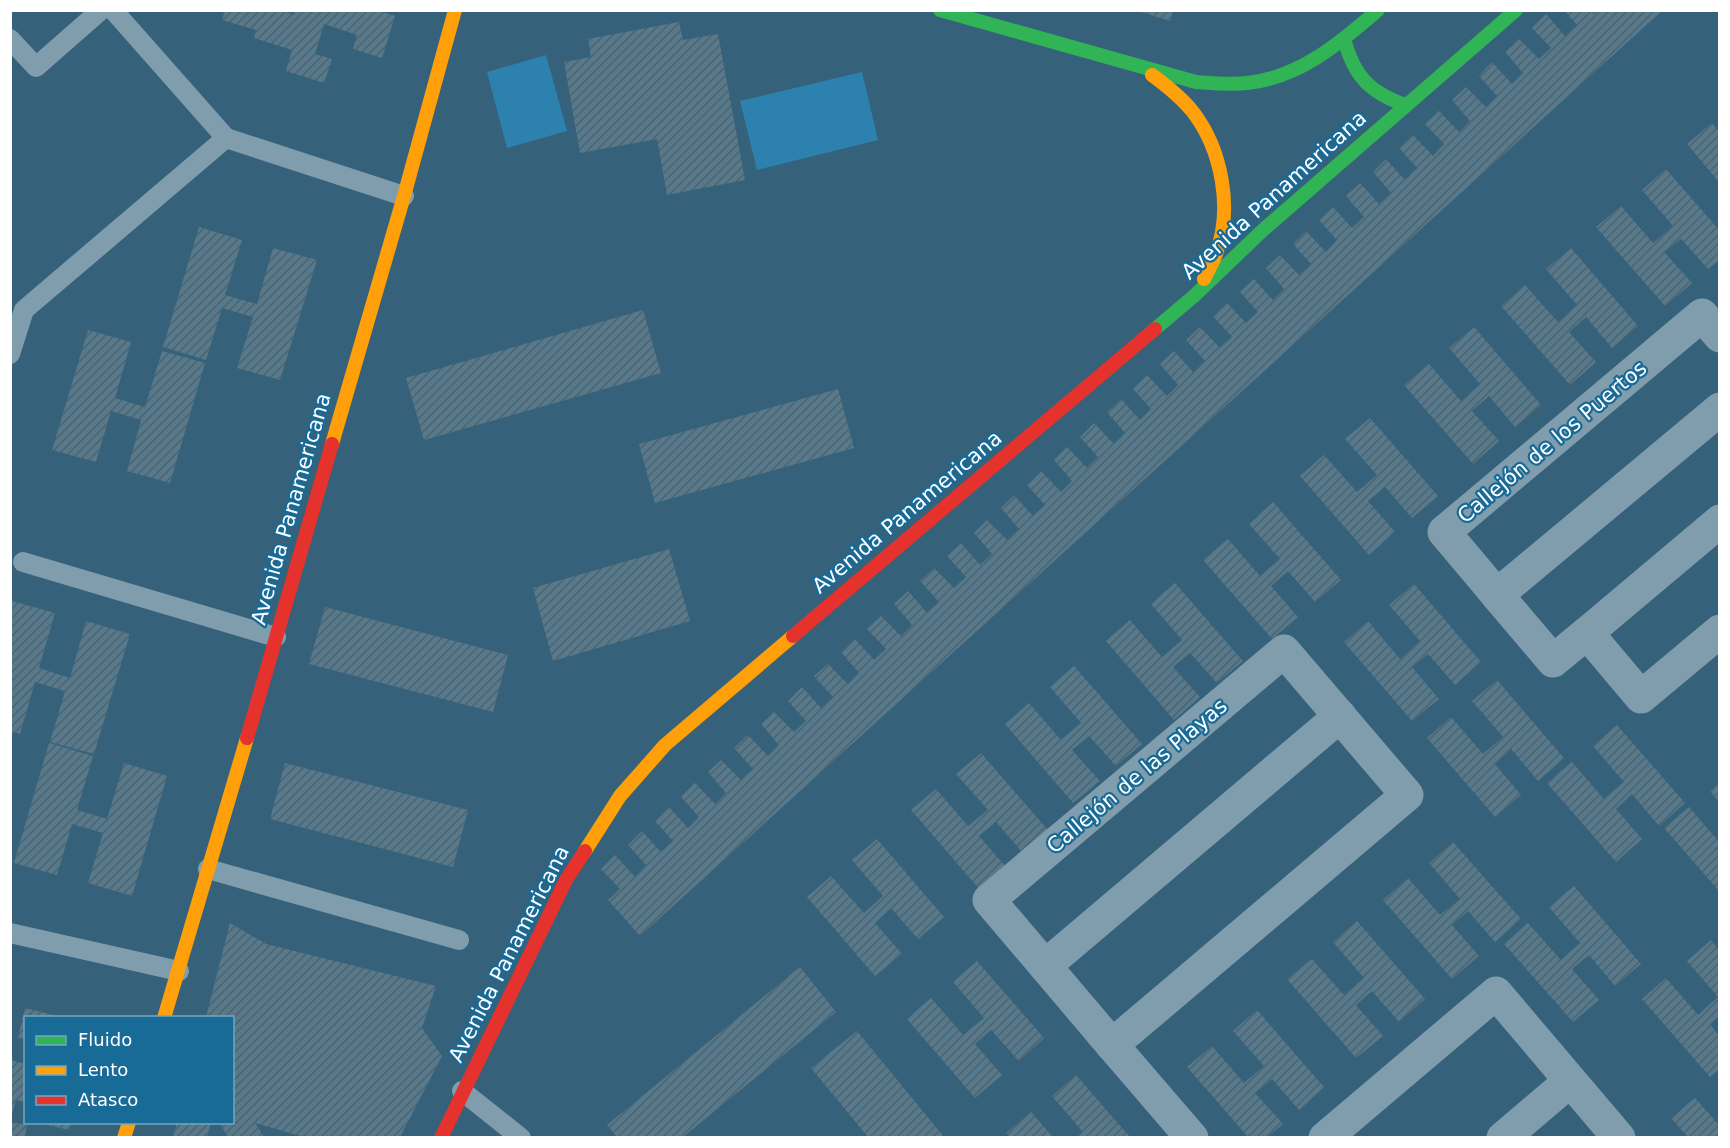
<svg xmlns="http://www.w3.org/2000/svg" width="1730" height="1148" viewBox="0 0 1730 1148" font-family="'DejaVu Sans',sans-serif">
<defs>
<pattern id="building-hatch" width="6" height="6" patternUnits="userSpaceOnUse" patternTransform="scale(1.5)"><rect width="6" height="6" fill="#56798c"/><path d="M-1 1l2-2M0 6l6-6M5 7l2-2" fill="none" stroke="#51626c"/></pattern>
</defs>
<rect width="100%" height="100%" fill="#35627a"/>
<g fill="#2d81ae">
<path d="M 546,55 L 567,131 L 507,148 L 487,72 Z"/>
<path d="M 862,72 L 878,140 L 757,170 L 740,101 Z"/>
</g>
<g fill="url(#building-hatch)">
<path d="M 225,10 L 281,10 L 294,15 L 295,10 L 377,10 L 395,16 L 382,58 L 353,49 L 357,35 L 324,24 L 315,54 L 332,59 L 324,83 L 286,71 L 292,50 L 254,38 L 256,30 L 222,20 Z"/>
<path d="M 1135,10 L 1173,10 L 1170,21 Z"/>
<path d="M 1564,10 L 1590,10 L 1596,16 L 1592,10 L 1663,10 L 640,936 L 608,900 L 620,889 L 601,869 L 615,855 L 635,877 L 646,865 L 628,845 L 642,831 L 661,852 L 673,841 L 655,821 L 669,807 L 688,828 L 699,817 L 681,797 L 695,783 L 715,804 L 726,793 L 708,772 L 721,760 L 741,780 L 753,769 L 734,748 L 748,735 L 768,756 L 779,745 L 761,724 L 774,712 L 794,732 L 806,721 L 788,701 L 802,687 L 821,708 L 833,697 L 814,676 L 828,664 L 848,684 L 859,673 L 841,652 L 855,639 L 874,660 L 886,649 L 867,629 L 881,616 L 901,636 L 912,625 L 894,604 L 908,591 L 927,613 L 939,602 L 920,581 L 934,568 L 954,588 L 966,577 L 947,556 L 961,543 L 980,565 L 992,554 L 974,533 L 987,520 L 1007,540 L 1019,529 L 1001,508 L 1014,495 L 1033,516 L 1045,505 L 1027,485 L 1041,471 L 1061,492 L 1072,481 L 1054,460 L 1067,447 L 1087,468 L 1098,457 L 1080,437 L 1094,423 L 1114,444 L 1125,433 L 1107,412 L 1121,399 L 1140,420 L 1151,409 L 1133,389 L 1147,375 L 1167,396 L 1178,385 L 1160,364 L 1174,351 L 1193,372 L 1205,361 L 1186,340 L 1200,327 L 1220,348 L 1232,337 L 1213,316 L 1227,303 L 1246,323 L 1258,312 L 1240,292 L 1254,279 L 1273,300 L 1284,289 L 1266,268 L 1280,255 L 1299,275 L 1311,264 L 1293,244 L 1306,231 L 1326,252 L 1337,240 L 1319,220 L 1333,207 L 1352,228 L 1364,217 L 1346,196 L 1360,183 L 1379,204 L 1391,193 L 1373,172 L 1386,159 L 1405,180 L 1417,168 L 1399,148 L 1413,135 L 1433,156 L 1444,144 L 1425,124 L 1439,111 L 1459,132 L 1470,121 L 1452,100 L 1466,87 L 1486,107 L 1497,96 L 1479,76 L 1492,62 L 1512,84 L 1523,73 L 1505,52 L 1519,39 L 1539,59 L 1551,48 L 1532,28 L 1546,14 L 1565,36 L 1577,25 Z"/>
<path d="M 679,22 L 683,40 L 718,34 L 745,180 L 667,195 L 657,139 L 580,153 L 564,62 L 591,57 L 588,39 Z"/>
<path d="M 1712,123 L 1719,132 L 1719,182 L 1687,144 Z"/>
<path d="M 1666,169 L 1719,230 L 1719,260 L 1708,269 L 1681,239 L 1664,252 L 1692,283 L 1665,306 L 1596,227 L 1621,206 L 1653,243 L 1673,226 L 1642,190 Z"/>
<path d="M 199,227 L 242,240 L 225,295 L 257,304 L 273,248 L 317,260 L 280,380 L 237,368 L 253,317 L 222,308 L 206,360 L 163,347 Z"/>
<path d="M 1571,248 L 1638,326 L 1612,348 L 1586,317 L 1569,332 L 1596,362 L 1570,385 L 1501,306 L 1525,285 L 1558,322 L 1577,305 L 1546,269 Z"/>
<path d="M 643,310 L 661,373 L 424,440 L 406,378 Z"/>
<path d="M 1474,327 L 1541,405 L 1515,427 L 1489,396 L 1472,411 L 1499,441 L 1473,464 L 1404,385 L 1429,364 L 1461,401 L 1480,384 L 1449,348 Z"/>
<path d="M 88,330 L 131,342 L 115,398 L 145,407 L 162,351 L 205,363 L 170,483 L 127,471 L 141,420 L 111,411 L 96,462 L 52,450 Z"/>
<path d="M 838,389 L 854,448 L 655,503 L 639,444 Z"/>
<path d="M 1370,418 L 1438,496 L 1412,518 L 1385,487 L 1368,501 L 1395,532 L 1369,555 L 1300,476 L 1324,455 L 1357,492 L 1377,475 L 1345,439 Z"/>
<path d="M 1273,502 L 1341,580 L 1315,602 L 1288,571 L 1271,586 L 1298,617 L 1272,639 L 1203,560 L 1228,539 L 1260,576 L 1280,559 L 1249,524 Z"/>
<path d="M 669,549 L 690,621 L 553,661 L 533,588 Z"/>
<path d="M 1175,583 L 1243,661 L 1217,683 L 1190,653 L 1173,667 L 1200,697 L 1174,720 L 1106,641 L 1130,620 L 1162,657 L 1182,640 L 1151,604 Z"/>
<path d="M 1414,584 L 1481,662 L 1455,685 L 1428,654 L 1412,667 L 1439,699 L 1412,721 L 1344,642 L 1368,621 L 1400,659 L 1420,641 L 1389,605 Z"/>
<path d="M 12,601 L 55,613 L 39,668 L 70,678 L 86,621 L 130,634 L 94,754 L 50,742 L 65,691 L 35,682 L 20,734 L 10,731 Z"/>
<path d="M 325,607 L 508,655 L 493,712 L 309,664 Z"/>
<path d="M 1074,666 L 1142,744 L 1116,766 L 1089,736 L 1072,750 L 1100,781 L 1073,803 L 1005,724 L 1029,703 L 1061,740 L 1081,723 L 1050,687 Z"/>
<path d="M 1497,680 L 1564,758 L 1538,781 L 1511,749 L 1495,764 L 1521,795 L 1495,817 L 1427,738 L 1451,717 L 1483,754 L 1503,737 L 1472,701 Z"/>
<path d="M 1617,725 L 1685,803 L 1659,826 L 1632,794 L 1616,809 L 1642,839 L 1616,862 L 1547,783 L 1572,762 L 1604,799 L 1624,782 L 1593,746 Z"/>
<path d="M 49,743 L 93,756 L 77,810 L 107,819 L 124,763 L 167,776 L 132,896 L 88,883 L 103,833 L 72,824 L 57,875 L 14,863 Z"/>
<path d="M 981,753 L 1048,830 L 1023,853 L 996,822 L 979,836 L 1006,867 L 980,890 L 911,810 L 936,789 L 968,826 L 988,810 L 956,774 Z"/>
<path d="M 285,763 L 468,810 L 453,867 L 270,819 Z"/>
<path d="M 1719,783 L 1719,802 L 1710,791 Z"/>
<path d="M 1689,807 L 1719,842 L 1719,891 L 1664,828 Z"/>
<path d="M 877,839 L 944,917 L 918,939 L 891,908 L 875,923 L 902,954 L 875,976 L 807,897 L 831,876 L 864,913 L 883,896 L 852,860 Z"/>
<path d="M 1453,842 L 1521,919 L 1495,942 L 1468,911 L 1452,925 L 1479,956 L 1452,979 L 1383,900 L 1408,878 L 1440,915 L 1460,899 L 1429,863 Z"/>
<path d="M 1574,886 L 1641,964 L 1615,986 L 1589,955 L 1572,969 L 1599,1000 L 1573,1022 L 1504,944 L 1528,923 L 1561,960 L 1580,943 L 1549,907 Z"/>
<path d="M 1357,921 L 1425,999 L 1399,1022 L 1372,991 L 1356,1005 L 1383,1036 L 1356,1058 L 1287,979 L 1312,959 L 1344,995 L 1364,978 L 1333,942 Z"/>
<path d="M 230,923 L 266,944 L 436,986 L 422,1028 L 442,1056 L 400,1137 L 304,1137 L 255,1123 L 264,1137 L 228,1137 L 219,1122 L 232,1122 L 232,1017 L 206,1017 Z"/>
<path d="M 1711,940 L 1719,950 L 1719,1016 L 1710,1024 L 1719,1036 L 1719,1069 L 1710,1077 L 1642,999 L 1666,978 L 1698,1015 L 1718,997 L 1687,961 Z"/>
<path d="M 977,961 L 1044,1038 L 1019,1061 L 991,1030 L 975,1044 L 1002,1075 L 975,1098 L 907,1019 L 931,998 L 963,1035 L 984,1018 L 953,982 Z"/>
<path d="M 800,967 L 836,1012 L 683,1137 L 617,1137 L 607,1125 Z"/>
<path d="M 25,1008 L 62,1017 L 26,1017 L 26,1039 L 18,1038 Z"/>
<path d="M 1257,1010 L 1324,1087 L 1299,1110 L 1272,1079 L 1255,1093 L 1283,1124 L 1267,1137 L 1248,1137 L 1187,1067 L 1212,1046 L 1244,1083 L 1264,1066 L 1233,1031 Z"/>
<path d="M 857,1031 L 944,1137 L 868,1137 L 811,1068 Z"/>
<path d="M 10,1060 L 26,1064 L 26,1102 L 16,1100 L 11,1118 Z"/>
<path d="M 1076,1075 L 1130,1137 L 1076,1137 L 1083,1132 L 1052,1096 Z"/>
<path d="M 1695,1098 L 1719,1125 L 1719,1137 L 1688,1137 L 1671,1118 Z"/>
<path d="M 1031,1112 L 1053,1137 L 1010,1137 L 1006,1133 Z"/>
<path d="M 10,1122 L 27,1125 L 25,1137 L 10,1137 Z"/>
<path d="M 45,1122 L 71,1122 L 69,1130 L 44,1124 Z"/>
<path d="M 177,1122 L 211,1122 L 207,1137 L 173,1137 Z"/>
</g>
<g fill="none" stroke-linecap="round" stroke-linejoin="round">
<g stroke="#7f9dad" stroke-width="20">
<path d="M 113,10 L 226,138"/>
<path d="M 10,39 L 36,67 L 101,10"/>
<path d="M 226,138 L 404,196"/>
<path d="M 10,354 L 24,310 L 226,138"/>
<path d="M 23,562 L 276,637"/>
<path d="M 208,869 L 459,940"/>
<path d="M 10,933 L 179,971"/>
<path d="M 462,1091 L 521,1138"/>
</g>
<g stroke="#7f9dad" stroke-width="33">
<path d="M 1720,336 L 1702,315 L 1444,532 L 1497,595 L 1720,409"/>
<path d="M 1720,521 L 1587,633 L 1641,697 L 1720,631"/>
<path d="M 1497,595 L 1553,661 L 1587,633"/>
<path d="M 1284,651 L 1407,795 L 1112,1045 L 989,900 Z"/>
<path d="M 1045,966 L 1340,716"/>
<path d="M 1112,1045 L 1192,1138"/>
<path d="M 1325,1138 L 1496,993 L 1619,1138"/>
<path d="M 1503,1138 L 1570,1081"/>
</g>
<g stroke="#30b455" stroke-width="14">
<path d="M 940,10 L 1196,82 C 1213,83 1230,85 1247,83 C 1299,78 1340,43 1378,10"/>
<path d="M 1344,39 C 1354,76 1369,92 1405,105"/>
<path d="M 1155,329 L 1194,296 L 1263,230 L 1516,10"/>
</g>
<g stroke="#ff9f0a" stroke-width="14">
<path d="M 1152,75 C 1167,86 1181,97 1193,112 C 1222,150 1233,209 1216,254 C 1213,262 1208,271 1204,279"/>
<path d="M 332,444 L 404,196 L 455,10"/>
<path d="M 585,851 L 620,796 L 665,745 L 793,636"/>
<path d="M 164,1018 L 247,738"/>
<path d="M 124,1138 L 129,1122"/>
</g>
<g stroke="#e5322d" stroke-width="14">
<path d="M 793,636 L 1155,329"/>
<path d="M 247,738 L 332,444"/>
<path d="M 441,1138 L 566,880 L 585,851"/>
</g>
</g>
<g text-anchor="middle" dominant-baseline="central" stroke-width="4.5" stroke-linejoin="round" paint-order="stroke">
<g font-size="21" fill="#fff" stroke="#186a97">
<text transform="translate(1274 195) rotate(-42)">Avenida Panamericana</text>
<text transform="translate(1552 442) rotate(-40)">Callejón de los Puertos</text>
<text transform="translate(291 509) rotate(-74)">Avenida Panamericana</text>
<text transform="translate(907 512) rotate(-40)">Avenida Panamericana</text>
<text transform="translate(1137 776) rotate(-40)">Callejón de las Playas</text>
<text transform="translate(509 954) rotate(-63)">Avenida Panamericana</text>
</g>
</g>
<rect width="1730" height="1148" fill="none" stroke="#ffffff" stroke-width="24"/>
<rect x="24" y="1016" width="210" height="108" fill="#186a97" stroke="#74a6c1" stroke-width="1.5"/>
<rect x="36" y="1036" width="30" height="9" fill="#30b455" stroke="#74a6c1" stroke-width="1.5"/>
<text x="78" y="1046" font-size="18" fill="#ffffff">Fluido</text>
<rect x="36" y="1066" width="30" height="9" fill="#ff9f0a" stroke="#74a6c1" stroke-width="1.5"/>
<text x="78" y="1076" font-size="18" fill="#ffffff">Lento</text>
<rect x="36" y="1096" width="30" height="9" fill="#e5322d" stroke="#74a6c1" stroke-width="1.5"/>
<text x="78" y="1106" font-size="18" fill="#ffffff">Atasco</text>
</svg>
